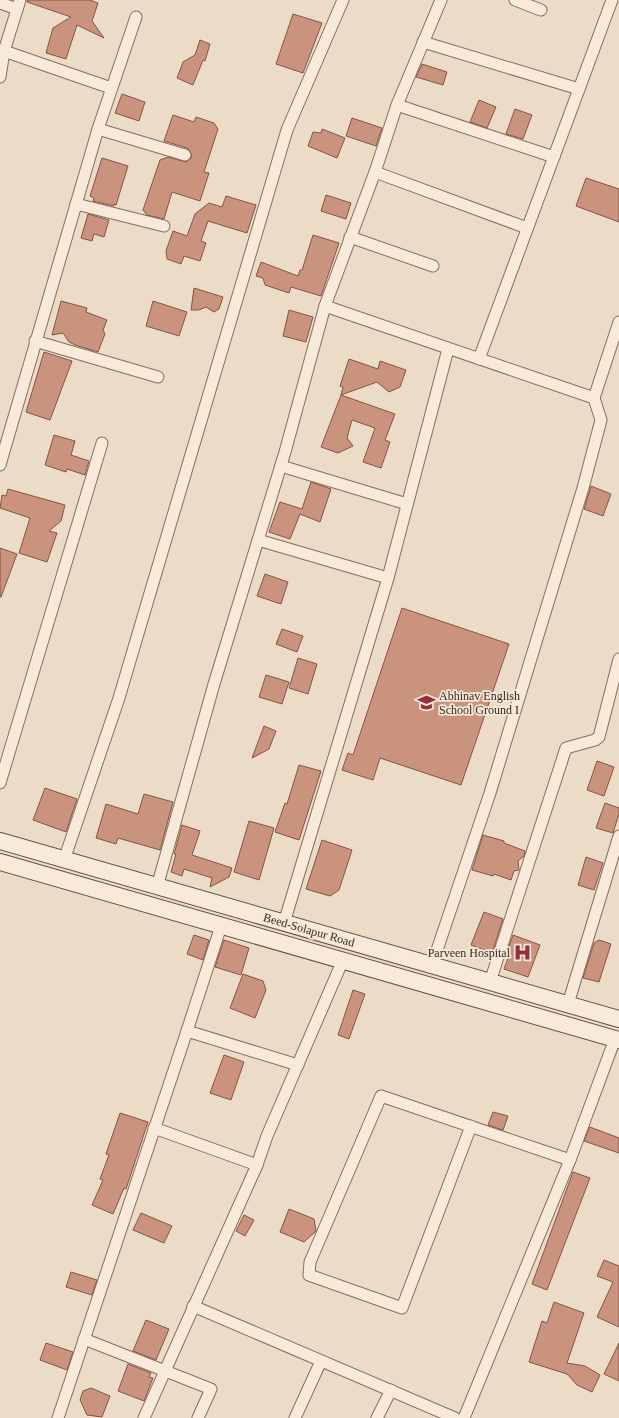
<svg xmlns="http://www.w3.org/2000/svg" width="619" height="1418" viewBox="0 0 619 1418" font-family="'Times New Roman',serif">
<rect width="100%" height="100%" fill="#ecdcc7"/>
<g fill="#c9937e" stroke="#855444">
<path d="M 27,0 L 90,0 L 98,3 L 92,21 L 104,38 L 77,25 L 66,59 L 46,53 L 53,28 L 71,17 L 27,2 Z"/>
<path d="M 293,14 L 322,23 L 303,73 L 276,64 Z"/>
<path d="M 200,40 L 210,44 L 205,61 L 203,60 L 193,85 L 177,78 L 183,62 L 195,55 Z"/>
<path d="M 422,64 L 447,72 L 443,85 L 416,77 Z"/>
<path d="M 122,94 L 145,102 L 139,121 L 115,113 Z"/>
<path d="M 479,100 L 496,107 L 487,128 L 470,122 Z"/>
<path d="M 515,109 L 532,115 L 523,139 L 506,134 Z"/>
<path d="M 173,115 L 194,122 L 196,117 L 214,123 L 218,129 L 204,172 L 209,173 L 200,201 L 172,192 L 164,219 L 147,215 L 143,210 L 160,160 L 168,157 L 186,162 L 192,157 L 190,151 L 187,148 L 164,141 Z"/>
<path d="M 352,118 L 382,128 L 376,146 L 346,136 Z"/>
<path d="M 322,129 L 345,138 L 337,158 L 308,146 L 313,132 L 321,133 Z"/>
<path d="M 102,158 L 128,166 L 116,205 L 114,204 L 114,206 L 93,201 L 94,198 L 90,196 Z"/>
<path d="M 586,178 L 619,189 L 619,222 L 576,206 Z"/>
<path d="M 326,195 L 351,203 L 346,219 L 321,211 Z"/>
<path d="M 226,196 L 256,205 L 247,233 L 208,221 L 201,241 L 206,243 L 200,261 L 184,256 L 181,264 L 167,259 L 166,251 L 173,231 L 187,236 L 195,214 L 209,203 L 222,207 Z"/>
<path d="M 88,214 L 109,220 L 104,237 L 94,234 L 92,241 L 81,238 Z"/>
<path d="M 313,235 L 339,243 L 321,296 L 291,287 L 289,293 L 265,285 L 263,278 L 256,276 L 261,262 L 298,276 L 300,270 L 302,270 Z"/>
<path d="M 194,288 L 223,297 L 219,309 L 214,312 L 206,307 L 199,310 L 191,310 Z"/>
<path d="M 61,301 L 87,308 L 86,312 L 107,320 L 103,330 L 105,334 L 98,352 L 75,345 L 69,342 L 63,333 L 52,335 Z"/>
<path d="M 153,301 L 187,312 L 179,336 L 146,326 Z"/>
<path d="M 289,310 L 313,317 L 306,342 L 283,336 Z"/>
<path d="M 44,352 L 72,361 L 50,420 L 26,412 Z"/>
<path d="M 349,359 L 378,369 L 380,361 L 406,370 L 400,387 L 389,392 L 377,382 L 341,395 L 343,387 L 340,386 Z"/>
<path d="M 341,395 L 395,414 L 385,440 L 390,442 L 381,468 L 363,462 L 375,428 L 352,420 L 347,438 L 353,446 L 338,453 L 321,447 Z"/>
<path d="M 54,435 L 75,441 L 71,455 L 89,461 L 85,475 L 67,469 L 66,472 L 45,465 Z"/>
<path d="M 311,482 L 331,489 L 320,522 L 300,514 L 290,539 L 269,532 L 280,502 L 302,509 Z"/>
<path d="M 591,486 L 611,494 L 603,516 L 584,509 Z"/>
<path d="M 8,489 L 65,505 L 61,521 L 49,531 L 57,533 L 47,562 L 19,553 L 30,518 L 0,508 L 2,495 L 6,496 Z"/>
<path d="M 0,548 L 17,554 L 1,597 L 0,597 Z"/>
<path d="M 265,574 L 288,582 L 281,604 L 257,596 Z"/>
<path d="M 402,608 L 509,644 L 461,785 L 380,758 L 373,780 L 342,770 L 348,753 L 353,755 Z"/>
<path d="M 282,629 L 303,636 L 297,652 L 276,644 Z"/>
<path d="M 298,658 L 317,664 L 308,694 L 289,688 Z"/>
<path d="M 266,675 L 289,682 L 282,704 L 259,697 Z"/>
<path d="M 264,726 L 276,731 L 269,749 L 252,758 Z"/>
<path d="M 597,761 L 614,767 L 604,796 L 587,790 Z"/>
<path d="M 299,765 L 321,771 L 299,840 L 275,832 L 285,803 L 287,804 Z"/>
<path d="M 45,788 L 77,799 L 66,832 L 33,820 Z"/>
<path d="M 144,794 L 173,802 L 160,850 L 118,838 L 116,844 L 96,838 L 106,804 L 138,814 Z"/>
<path d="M 605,803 L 619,808 L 619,814 L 613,833 L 596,828 Z"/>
<path d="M 249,821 L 274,828 L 259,880 L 234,872 Z"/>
<path d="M 182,825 L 200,831 L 192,855 L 232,868 L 229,877 L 210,887 L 212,878 L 184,869 L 182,876 L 171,872 L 176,854 L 174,854 Z"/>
<path d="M 483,835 L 504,841 L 504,843 L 525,851 L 524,856 L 518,861 L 519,870 L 514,871 L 511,880 L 494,874 L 493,876 L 472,870 Z"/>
<path d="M 322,840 L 352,850 L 339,890 L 330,896 L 306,889 Z"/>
<path d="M 586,857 L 603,863 L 594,890 L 578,885 Z"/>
<path d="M 484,912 L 503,919 L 492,953 L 471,945 Z"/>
<path d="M 194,935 L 209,940 L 203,960 L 187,954 Z"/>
<path d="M 513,935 L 540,945 L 528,977 L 504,969 L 508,958 L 505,957 Z"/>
<path d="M 224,940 L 249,948 L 241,975 L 215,967 Z"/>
<path d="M 599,940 L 611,944 L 599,982 L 583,978 L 594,943 Z"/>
<path d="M 243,974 L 263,981 L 266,990 L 255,1018 L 230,1008 Z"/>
<path d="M 353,990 L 365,994 L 349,1039 L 338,1035 Z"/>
<path d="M 224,1055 L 244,1062 L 231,1100 L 210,1093 Z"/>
<path d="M 493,1112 L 508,1116 L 503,1130 L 488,1125 Z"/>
<path d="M 120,1113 L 148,1122 L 126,1189 L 124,1188 L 113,1214 L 92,1205 L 103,1180 L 100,1179 L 109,1155 L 106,1154 Z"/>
<path d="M 590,1127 L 619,1138 L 619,1153 L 584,1141 Z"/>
<path d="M 573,1172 L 590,1178 L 547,1290 L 532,1284 Z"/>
<path d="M 289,1209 L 314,1219 L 316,1231 L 304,1242 L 280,1232 Z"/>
<path d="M 141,1213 L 172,1226 L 164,1243 L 133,1230 Z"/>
<path d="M 244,1215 L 254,1220 L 245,1236 L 236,1231 Z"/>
<path d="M 604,1260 L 619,1266 L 619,1327 L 597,1317 L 613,1282 L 597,1276 Z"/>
<path d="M 71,1272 L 97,1280 L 92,1295 L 66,1287 Z"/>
<path d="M 554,1302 L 584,1313 L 567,1363 L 585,1366 L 600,1375 L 592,1392 L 577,1385 L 567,1374 L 529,1362 L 542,1321 L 547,1323 Z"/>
<path d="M 146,1320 L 169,1329 L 156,1360 L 133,1351 Z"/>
<path d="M 46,1343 L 73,1352 L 67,1370 L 40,1360 Z"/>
<path d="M 619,1343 L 619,1381 L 604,1374 Z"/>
<path d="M 128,1364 L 151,1373 L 149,1377 L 153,1378 L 144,1401 L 118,1391 Z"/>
<path d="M 91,1388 L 110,1396 L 102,1417 L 87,1415 L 80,1400 L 83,1391 Z"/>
</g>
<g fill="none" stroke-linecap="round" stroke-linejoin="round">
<defs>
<g id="street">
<path d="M 515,0 L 541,10"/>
<path d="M 0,3 L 17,9"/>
<path d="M 423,42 L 579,89"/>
<path d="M 4,51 L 111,88"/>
<path d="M 0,77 L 4,51 L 20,0"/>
<path d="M 397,105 L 554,157"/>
<path d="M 98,129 L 185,155"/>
<path d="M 375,172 L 527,228"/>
<path d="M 76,204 L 164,226"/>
<path d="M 350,237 L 433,266"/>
<path d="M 325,306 L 594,398"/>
<path d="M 35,341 L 158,377"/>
<path d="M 479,359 L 612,0"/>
<path d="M 0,465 L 98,129 L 136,17"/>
<path d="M 281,466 L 407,504"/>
<path d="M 258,540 L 388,578"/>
<path d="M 0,783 L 102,443"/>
<path d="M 64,860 L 119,698 L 287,130 L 343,0"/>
<path d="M 157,887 L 214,684 L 285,452 L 325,306 L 375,172 L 397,105 L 441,0"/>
<path d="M 284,923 L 388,578 L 448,349"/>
<path d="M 434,966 L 434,959 L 490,793 L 583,488 L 601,420 L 594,398 L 619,322"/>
<path d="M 490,982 L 566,748 L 595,740 L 599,737 L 619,659"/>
<path d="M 568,1004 L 619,836"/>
<path d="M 187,1031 L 221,926"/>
<path d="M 471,1126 L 402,1308 L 309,1275 L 310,1262 L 381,1096 L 570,1160"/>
<path d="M 154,1128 L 257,1165"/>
<path d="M 193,1306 L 455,1418"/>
<path d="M 84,1339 L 211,1389 L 198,1418"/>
<path d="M 58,1418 L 187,1031 L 298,1065"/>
<path d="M 144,1418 L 257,1165 L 267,1136 L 343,960"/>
<path d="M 295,1418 L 321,1361"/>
<path d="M 377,1418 L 391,1390"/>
<path d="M 464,1418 L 570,1160 L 615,1039"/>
</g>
<g id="secondary">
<path d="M 0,841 L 619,1019"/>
<path d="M 0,862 L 619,1040"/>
</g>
</defs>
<use href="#street" stroke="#876d5d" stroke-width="13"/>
<use href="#secondary" stroke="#694f40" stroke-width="18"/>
<use href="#street" stroke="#f7eada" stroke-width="11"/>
<use href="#secondary" stroke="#f7eada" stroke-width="16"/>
</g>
<defs>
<symbol id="school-bare" viewBox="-9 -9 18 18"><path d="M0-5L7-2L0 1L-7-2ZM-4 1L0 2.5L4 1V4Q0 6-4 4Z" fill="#93303f" stroke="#f4e7d6" stroke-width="2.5" paint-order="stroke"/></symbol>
<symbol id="hospital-bare" viewBox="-9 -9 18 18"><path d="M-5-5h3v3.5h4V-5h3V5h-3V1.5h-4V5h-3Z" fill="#93303f" stroke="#f4e7d6" stroke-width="2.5" paint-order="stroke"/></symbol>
</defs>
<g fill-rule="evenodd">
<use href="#school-bare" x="414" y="690" width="25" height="25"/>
<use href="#hospital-bare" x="510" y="940" width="25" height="25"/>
</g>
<g text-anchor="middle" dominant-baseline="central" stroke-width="3.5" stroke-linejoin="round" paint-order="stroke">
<g font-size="12" fill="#382820" stroke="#f4e7d6" text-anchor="start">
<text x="439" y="696">Abhinav English<tspan x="439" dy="14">School Ground I</tspan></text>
<text x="510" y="953" text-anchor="end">Parveen Hospital</text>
</g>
<g font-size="12" fill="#382820" stroke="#f4e7d6">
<text transform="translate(309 930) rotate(16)">Beed-Solapur Road</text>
</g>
</g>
</svg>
